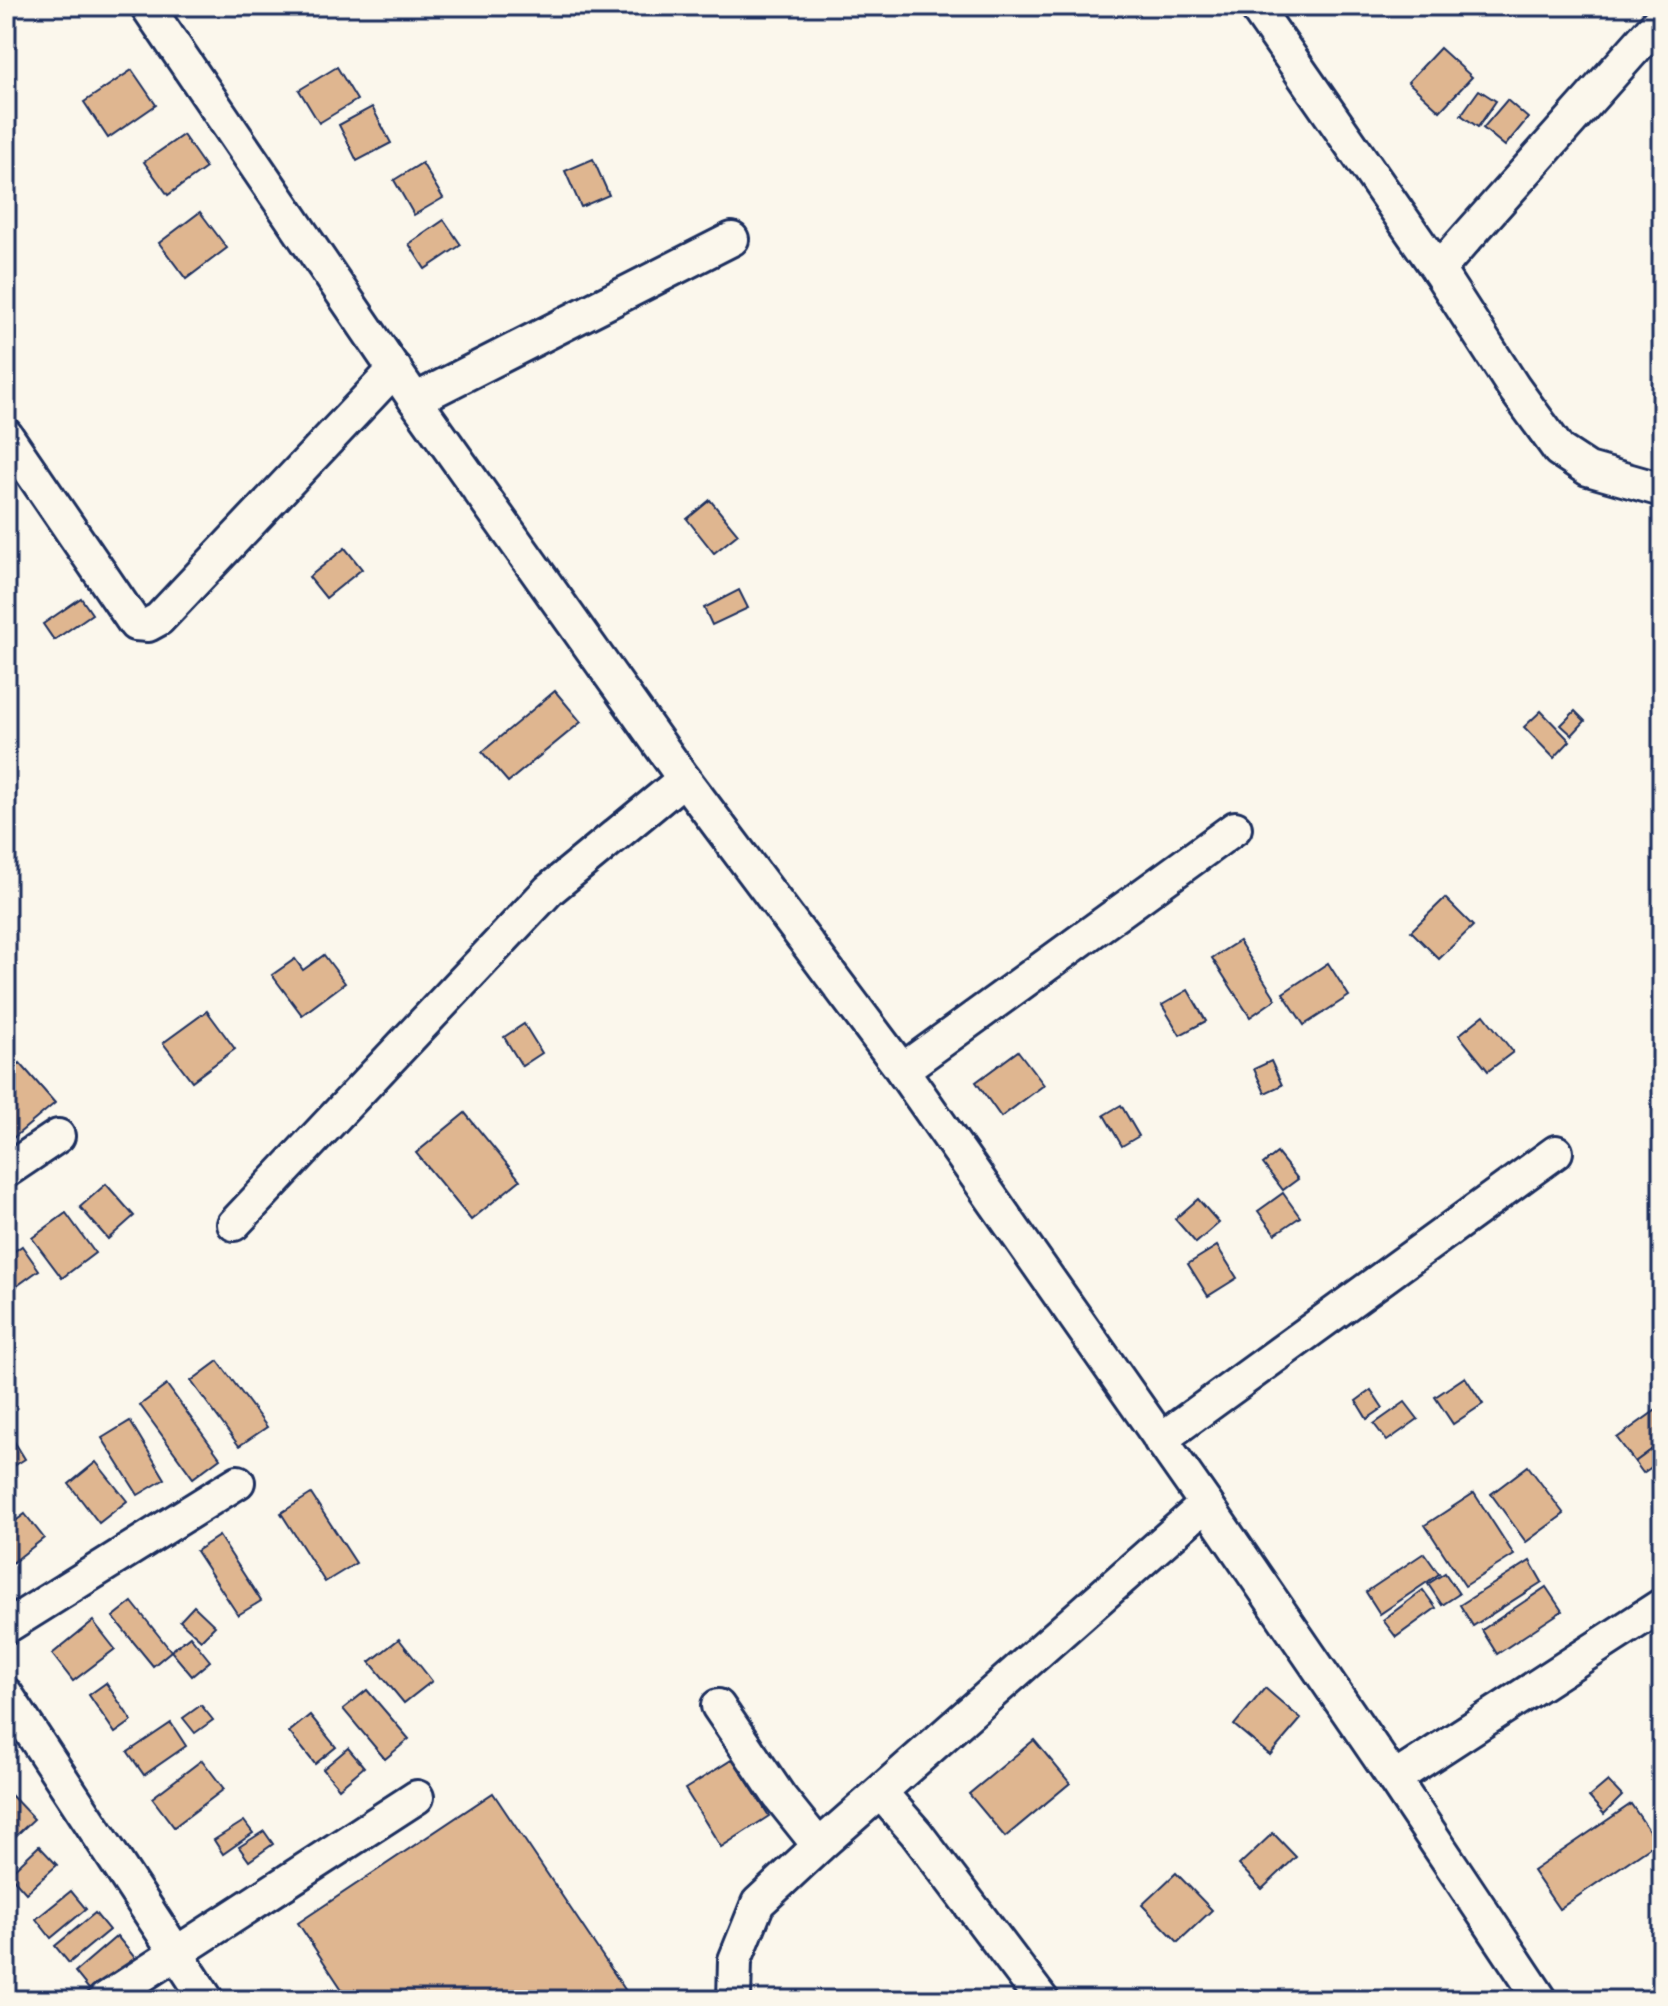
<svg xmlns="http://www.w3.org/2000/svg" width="1668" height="2006" viewBox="0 0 1668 2006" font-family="'Gochi Hand',sans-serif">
<rect width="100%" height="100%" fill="#fbf7ec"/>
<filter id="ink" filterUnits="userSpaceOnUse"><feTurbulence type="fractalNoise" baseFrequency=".0125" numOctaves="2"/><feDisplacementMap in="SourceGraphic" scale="16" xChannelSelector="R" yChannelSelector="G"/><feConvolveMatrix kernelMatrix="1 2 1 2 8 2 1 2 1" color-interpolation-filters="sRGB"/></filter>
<g filter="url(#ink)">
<g fill="#dfb690" stroke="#1b2f5e" stroke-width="2">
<path d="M 1440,48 L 1472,77 L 1440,111 L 1408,82 Z"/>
<path d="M 337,67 L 357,100 L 319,123 L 299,90 Z"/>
<path d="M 132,70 L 156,105 L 108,138 L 84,102 Z"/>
<path d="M 1479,90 L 1496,101 L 1478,127 L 1461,115 Z"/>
<path d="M 1507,100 L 1528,118 L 1505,146 L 1483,128 Z"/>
<path d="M 372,107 L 391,143 L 357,161 L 339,125 Z"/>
<path d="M 183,135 L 206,168 L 168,195 L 144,162 Z"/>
<path d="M 593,159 L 609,195 L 581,207 L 565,171 Z"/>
<path d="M 422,163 L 443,198 L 414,215 L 394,180 Z"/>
<path d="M 200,212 L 227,248 L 186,279 L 159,243 Z"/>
<path d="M 444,220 L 461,245 L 425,269 L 409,244 Z"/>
<path d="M 1662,294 L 1662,312 L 1653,303 Z"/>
<path d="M 710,500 L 738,534 L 714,553 L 687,519 Z"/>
<path d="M 345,548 L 362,569 L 326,598 L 309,577 Z"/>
<path d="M 739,590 L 748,608 L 712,625 L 704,608 Z"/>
<path d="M 81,598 L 92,614 L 54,640 L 43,624 Z"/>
<path d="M 555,691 L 581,722 L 508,782 L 482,752 Z"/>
<path d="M 1541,711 L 1570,741 L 1554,758 L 1524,727 Z"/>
<path d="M 1575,711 L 1585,721 L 1572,735 L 1561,725 Z"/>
<path d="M 1445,898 L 1473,926 L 1439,959 L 1411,931 Z"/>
<path d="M 1239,941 L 1276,999 L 1250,1017 L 1212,958 Z"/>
<path d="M 324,955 L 345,983 L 302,1015 L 272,975 L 295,959 L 303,970 Z"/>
<path d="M 1328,963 L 1349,996 L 1304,1025 L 1283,993 Z"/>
<path d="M 1188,990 L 1206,1021 L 1180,1035 L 1162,1005 Z"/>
<path d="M 207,1011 L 235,1049 L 192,1081 L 163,1043 Z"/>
<path d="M 1484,1015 L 1513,1052 L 1488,1071 L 1459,1035 Z"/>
<path d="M 524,1024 L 542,1053 L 522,1066 L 504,1037 Z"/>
<path d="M 1018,1051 L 1044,1085 L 1001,1117 L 976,1082 Z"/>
<path d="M 1271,1061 L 1282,1085 L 1265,1093 L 1254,1069 Z"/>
<path d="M 20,1063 L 55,1103 L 6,1144 L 6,1076 Z"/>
<path d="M 1121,1105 L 1139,1136 L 1122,1146 L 1104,1115 Z"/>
<path d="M 465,1113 L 520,1180 L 471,1220 L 416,1153 Z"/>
<path d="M 1277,1153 L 1298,1179 L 1283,1190 L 1263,1164 Z"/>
<path d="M 106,1184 L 134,1216 L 108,1239 L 80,1207 Z"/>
<path d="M 1283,1193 L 1300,1217 L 1275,1234 L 1258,1211 Z"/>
<path d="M 1198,1199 L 1219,1223 L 1196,1243 L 1175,1219 Z"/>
<path d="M 66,1213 L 95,1253 L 62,1278 L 32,1238 Z"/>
<path d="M 22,1246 L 39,1270 L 14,1288 L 6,1277 L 6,1257 Z"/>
<path d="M 1217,1246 L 1237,1278 L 1208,1296 L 1188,1264 Z"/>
<path d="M 6,1311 L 16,1322 L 6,1330 Z"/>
<path d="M 218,1361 L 267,1427 L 239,1446 L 191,1381 Z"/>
<path d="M 1465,1377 L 1483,1404 L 1453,1424 L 1435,1397 Z"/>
<path d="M 167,1385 L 220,1458 L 193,1478 L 140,1405 Z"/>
<path d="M 1371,1390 L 1383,1408 L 1367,1419 L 1356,1401 Z"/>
<path d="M 1405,1402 L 1418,1419 L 1387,1441 L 1374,1424 Z"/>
<path d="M 1659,1408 L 1662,1413 L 1662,1442 L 1635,1462 L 1617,1438 Z"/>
<path d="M 130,1421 L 165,1479 L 138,1495 L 102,1438 Z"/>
<path d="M 6,1428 L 25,1459 L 6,1471 Z"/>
<path d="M 1662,1442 L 1662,1460 L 1643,1473 L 1635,1462 Z"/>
<path d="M 96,1462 L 127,1501 L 99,1523 L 69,1484 Z"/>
<path d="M 1528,1466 L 1564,1514 L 1526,1542 L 1491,1494 Z"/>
<path d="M 1474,1493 L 1514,1555 L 1465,1586 L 1425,1525 Z"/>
<path d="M 311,1494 L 356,1563 L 325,1582 L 281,1513 Z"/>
<path d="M 25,1514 L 44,1538 L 6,1568 L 6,1528 Z"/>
<path d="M 219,1536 L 261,1601 L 238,1615 L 196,1551 Z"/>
<path d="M 1424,1553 L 1439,1574 L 1380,1614 L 1366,1592 Z"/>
<path d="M 1530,1561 L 1542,1582 L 1473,1626 L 1460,1605 Z"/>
<path d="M 1445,1573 L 1459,1594 L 1442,1605 L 1428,1584 Z"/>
<path d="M 1546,1587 L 1562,1611 L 1497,1654 L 1482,1630 Z"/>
<path d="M 1423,1590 L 1436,1608 L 1396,1637 L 1383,1620 Z"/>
<path d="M 132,1602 L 171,1651 L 153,1666 L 113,1617 Z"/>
<path d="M 194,1606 L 215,1626 L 201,1640 L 180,1621 Z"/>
<path d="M 93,1621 L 115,1649 L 73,1681 L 52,1654 Z"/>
<path d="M 190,1636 L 210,1661 L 192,1676 L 171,1651 Z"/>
<path d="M 399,1639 L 432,1681 L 404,1703 L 370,1662 Z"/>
<path d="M 106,1683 L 132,1721 L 115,1733 L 89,1695 Z"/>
<path d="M 1265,1688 L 1301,1719 L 1270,1755 L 1234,1725 Z"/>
<path d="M 367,1690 L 409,1739 L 385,1759 L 343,1709 Z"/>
<path d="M 201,1705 L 213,1720 L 195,1733 L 183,1718 Z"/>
<path d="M 310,1715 L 336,1747 L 315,1764 L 289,1732 Z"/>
<path d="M 171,1723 L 186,1746 L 144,1775 L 128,1752 Z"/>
<path d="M 1034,1740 L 1070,1783 L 1005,1837 L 969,1794 Z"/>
<path d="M 348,1748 L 364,1767 L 339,1788 L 323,1769 Z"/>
<path d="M 733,1759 L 769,1816 L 721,1847 L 685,1789 Z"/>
<path d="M 202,1760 L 224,1789 L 174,1827 L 152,1798 Z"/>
<path d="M 1608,1781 L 1622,1796 L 1604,1814 L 1589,1797 Z"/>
<path d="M 493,1793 L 632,2000 L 349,2000 L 298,1923 Z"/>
<path d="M 10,1794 L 34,1819 L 6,1845 L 6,1798 Z"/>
<path d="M 1631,1804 L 1657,1842 L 1559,1909 L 1533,1871 Z"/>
<path d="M 244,1821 L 253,1833 L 223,1854 L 214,1840 Z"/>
<path d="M 264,1831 L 273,1844 L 249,1861 L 239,1847 Z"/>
<path d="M 1273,1833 L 1296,1857 L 1262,1889 L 1239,1865 Z"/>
<path d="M 39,1846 L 57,1865 L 26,1893 L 9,1874 Z"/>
<path d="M 1176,1873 L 1212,1910 L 1178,1942 L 1142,1905 Z"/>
<path d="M 71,1891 L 86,1909 L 51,1938 L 36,1919 Z"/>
<path d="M 95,1913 L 109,1930 L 69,1963 L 55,1946 Z"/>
<path d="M 117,1936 L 135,1958 L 92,1993 L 75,1972 Z"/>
</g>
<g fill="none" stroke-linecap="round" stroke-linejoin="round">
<defs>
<g id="minor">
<path d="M 147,6 L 415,400 L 684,779 L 902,1070 L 1206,1504 L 1394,1779 L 1541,2000"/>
<path d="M 1255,6 L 1438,270 L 1514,388 L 1559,450 L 1588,469 L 1662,490"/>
<path d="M 1438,270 L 1662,18"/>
<path d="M 415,400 L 732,239"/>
<path d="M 6,435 L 135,624 L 148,625 L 159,619 L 395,369"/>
<path d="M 902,1070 L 1235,828"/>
<path d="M 6,1171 L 58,1136"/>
<path d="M 234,1224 L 549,890 L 684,779"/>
<path d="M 1160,1440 L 1556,1152"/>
<path d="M 6,1627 L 238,1482"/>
<path d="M 6,1694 L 207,2000"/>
<path d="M 718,1706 L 779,1796 L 819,1846"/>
<path d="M 1394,1779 L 1662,1605"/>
<path d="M 881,1793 L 916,1833 L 1042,2000"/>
<path d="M 104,2000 L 417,1797"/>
<path d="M 734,2000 L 735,1960 L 758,1903 L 819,1846 L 1206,1504"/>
</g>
</defs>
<use href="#minor" stroke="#1b2f5e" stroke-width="38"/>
<use href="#minor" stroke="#fbf7ec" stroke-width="32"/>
</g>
</g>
<rect width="1668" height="2006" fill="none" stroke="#fbf7ec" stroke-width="32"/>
<rect x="16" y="16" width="1636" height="1974" fill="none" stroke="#1b2f5e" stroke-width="3" filter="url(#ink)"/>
</svg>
